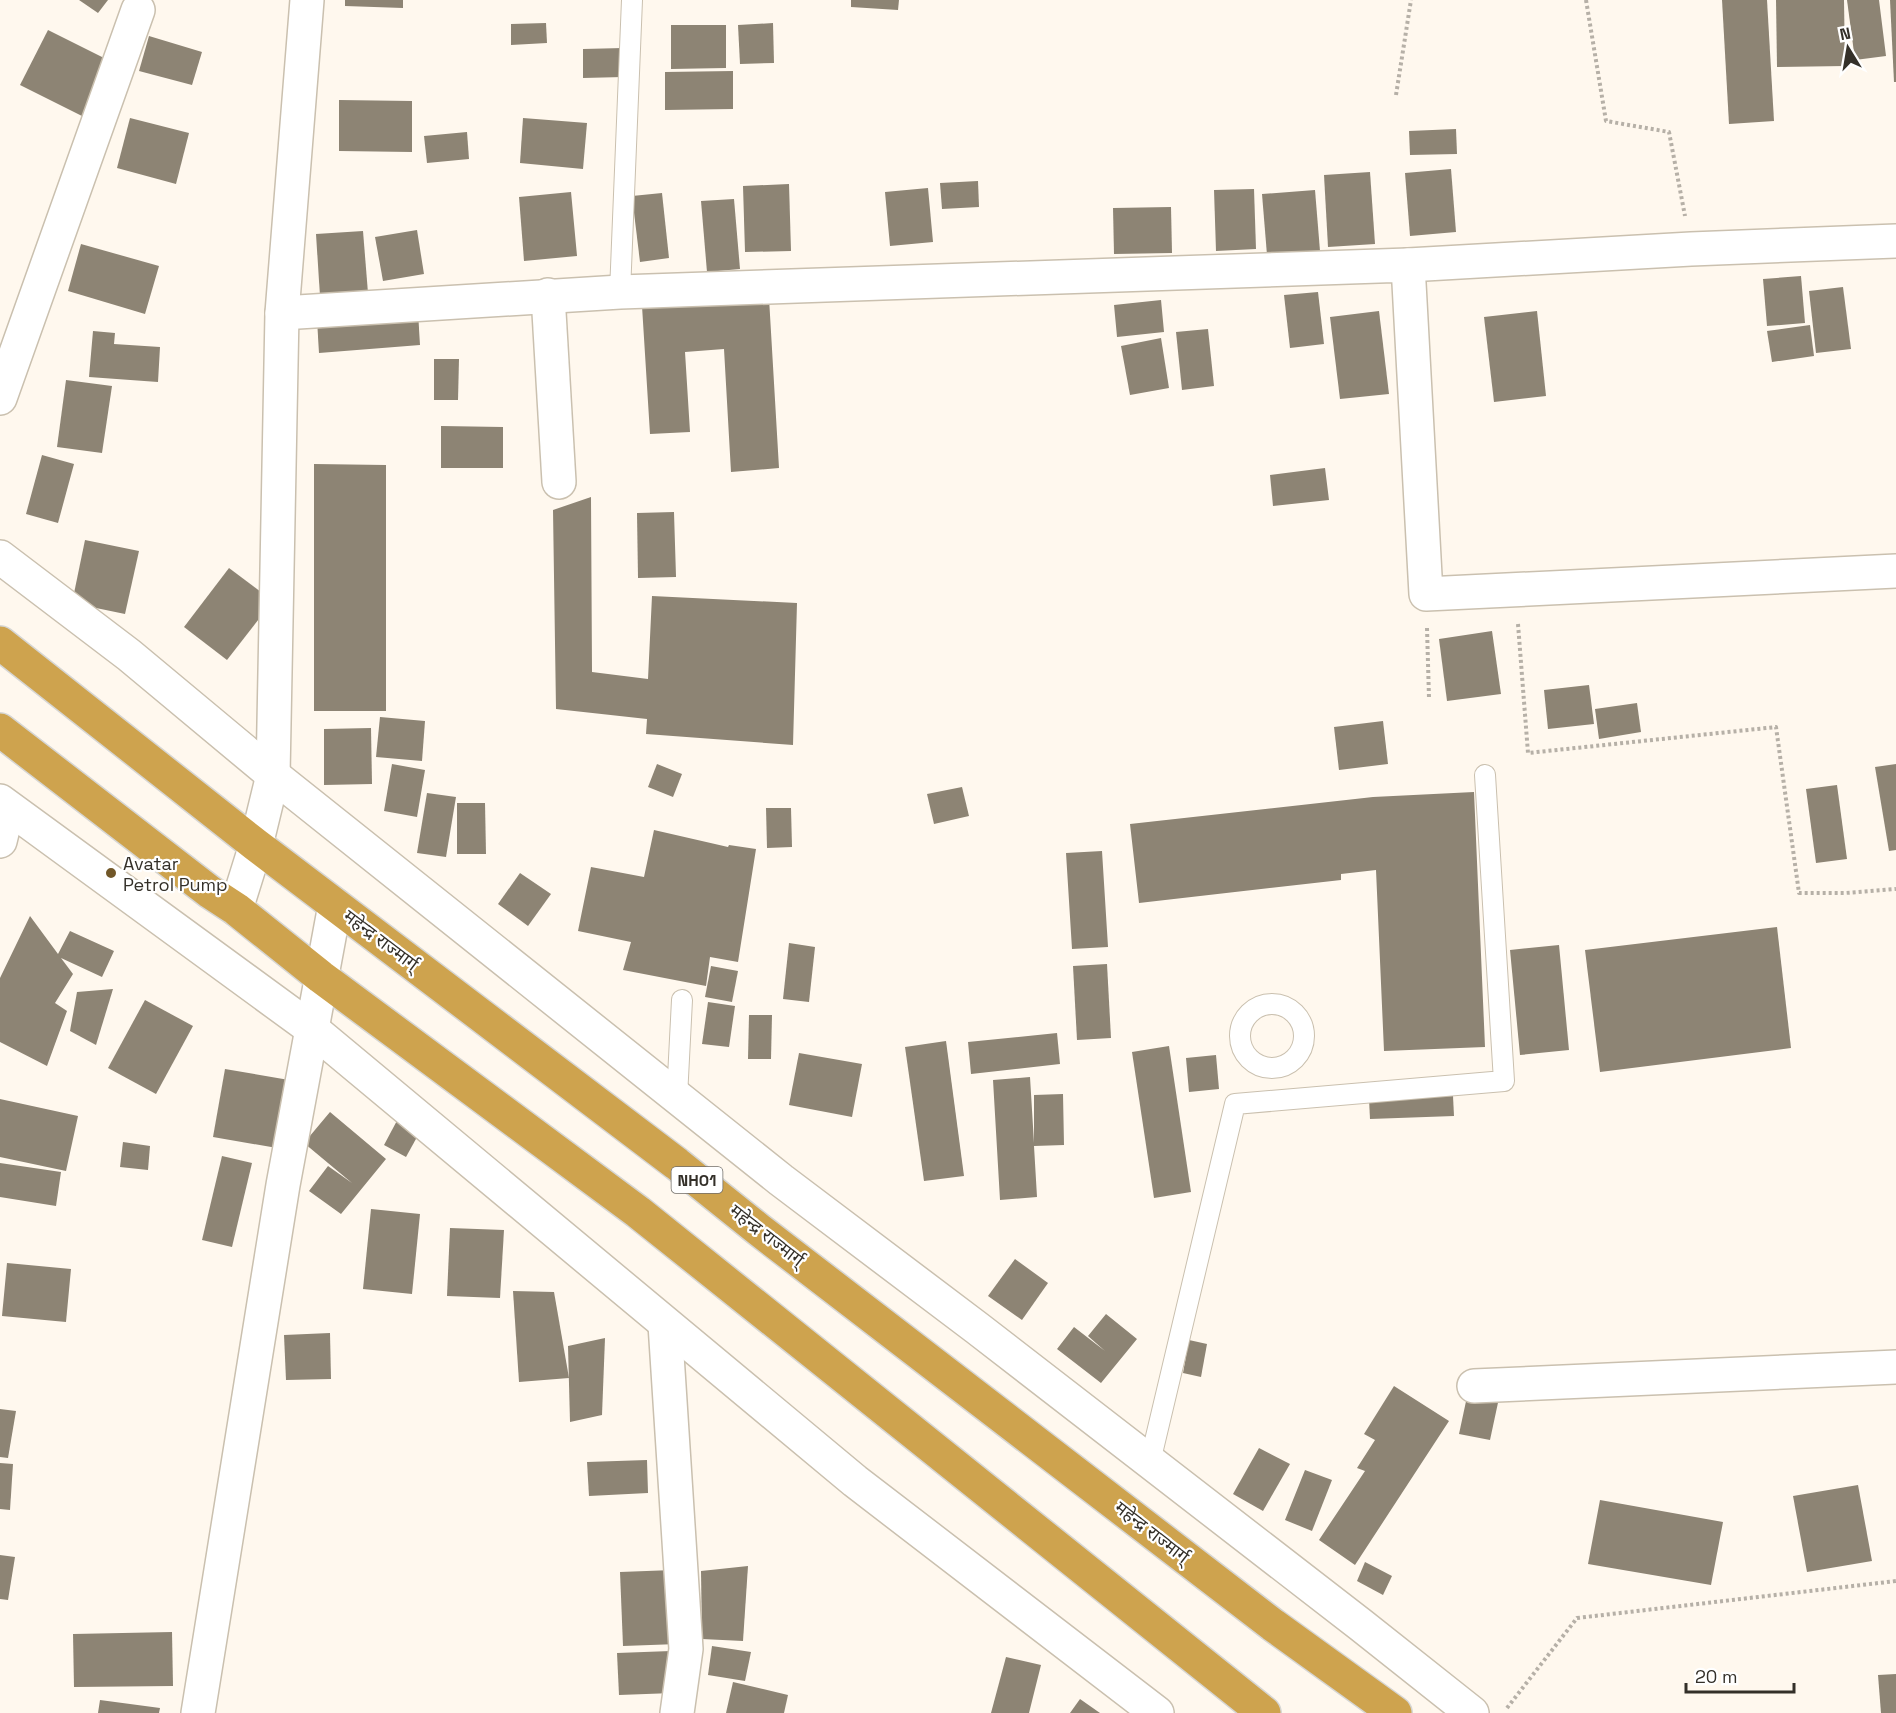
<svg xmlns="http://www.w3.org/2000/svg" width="1896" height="1713" viewBox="0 0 1896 1713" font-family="'Space Grotesk','Noto Sans Devanagari',sans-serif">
<rect width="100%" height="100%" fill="#fff8ee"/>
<g fill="#8d8474">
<path d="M 79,0 L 108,0 L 98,13 Z"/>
<path d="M 345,0 L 403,0 L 403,8 L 345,6 Z"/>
<path d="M 851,0 L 899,0 L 898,10 L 851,7 Z"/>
<path d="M 1722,0 L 1767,0 L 1774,121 L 1729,124 Z"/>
<path d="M 1776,0 L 1844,0 L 1845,66 L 1777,67 Z"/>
<path d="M 1847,0 L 1879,0 L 1886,56 L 1855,60 Z"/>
<path d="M 1890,0 L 1896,0 L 1896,82 L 1894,82 Z"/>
<path d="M 546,23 L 547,43 L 511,45 L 511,24 Z"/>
<path d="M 773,23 L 774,63 L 740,64 L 738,25 Z"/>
<path d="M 671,25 L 726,25 L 726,68 L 671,69 Z"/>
<path d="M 48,30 L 116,64 L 88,119 L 20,85 Z"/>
<path d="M 149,36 L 202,52 L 192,85 L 139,71 Z"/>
<path d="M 623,48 L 623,77 L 583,78 L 583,49 Z"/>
<path d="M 733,71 L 733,109 L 665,110 L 665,72 Z"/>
<path d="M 339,100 L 412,101 L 412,152 L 339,151 Z"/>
<path d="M 130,118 L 189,133 L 176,184 L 117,168 Z"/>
<path d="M 523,118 L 587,123 L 583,169 L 520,163 Z"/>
<path d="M 1456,129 L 1457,154 L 1410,155 L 1409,131 Z"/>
<path d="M 467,132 L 469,159 L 427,163 L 424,136 Z"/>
<path d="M 1451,169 L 1456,232 L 1410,236 L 1405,173 Z"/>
<path d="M 1370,172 L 1375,244 L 1328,247 L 1324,175 Z"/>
<path d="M 978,181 L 979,207 L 942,209 L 940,183 Z"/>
<path d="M 789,184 L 791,251 L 745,252 L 743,186 Z"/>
<path d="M 928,188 L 933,242 L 890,246 L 885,192 Z"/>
<path d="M 1254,189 L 1256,249 L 1216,251 L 1214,190 Z"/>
<path d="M 1315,190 L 1320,251 L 1267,255 L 1262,194 Z"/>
<path d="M 571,192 L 577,256 L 524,261 L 519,197 Z"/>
<path d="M 662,193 L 669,258 L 640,262 L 632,196 Z"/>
<path d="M 734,199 L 740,269 L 707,272 L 701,201 Z"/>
<path d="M 1171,207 L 1172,253 L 1114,254 L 1113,208 Z"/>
<path d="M 417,230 L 424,274 L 383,281 L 375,237 Z"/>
<path d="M 363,231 L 368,293 L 320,296 L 316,234 Z"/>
<path d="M 81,244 L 159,266 L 145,314 L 68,291 Z"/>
<path d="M 1801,276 L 1805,323 L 1767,326 L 1763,279 Z"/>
<path d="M 1843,287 L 1851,349 L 1816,353 L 1809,291 Z"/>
<path d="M 1318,292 L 1324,344 L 1290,348 L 1284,295 Z"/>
<path d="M 769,298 L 779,468 L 731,472 L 724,349 L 685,352 L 690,432 L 650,434 L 642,306 Z"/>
<path d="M 1161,300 L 1164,332 L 1117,337 L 1114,305 Z"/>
<path d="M 1379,311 L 1389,394 L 1340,399 L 1330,317 Z"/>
<path d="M 1537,311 L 1546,396 L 1494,402 L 1484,317 Z"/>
<path d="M 418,312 L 420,345 L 319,353 L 317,320 Z"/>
<path d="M 1810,325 L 1814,356 L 1772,362 L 1767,331 Z"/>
<path d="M 1208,329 L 1214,386 L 1182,390 L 1176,332 Z"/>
<path d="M 93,331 L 115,333 L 114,344 L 160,347 L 158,382 L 89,377 Z"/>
<path d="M 1161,338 L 1169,388 L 1130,395 L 1121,346 Z"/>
<path d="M 434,359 L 459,359 L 458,400 L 434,400 Z"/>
<path d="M 66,380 L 112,386 L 102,453 L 57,447 Z"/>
<path d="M 441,426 L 503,427 L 503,468 L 441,468 Z"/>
<path d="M 42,455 L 74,464 L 58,523 L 26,514 Z"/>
<path d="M 314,464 L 386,465 L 386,711 L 314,711 Z"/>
<path d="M 1325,468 L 1329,500 L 1273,506 L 1270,475 Z"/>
<path d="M 591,497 L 592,672 L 648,679 L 652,596 L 797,603 L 793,745 L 646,734 L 647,719 L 556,709 L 553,510 Z"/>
<path d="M 674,512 L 676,577 L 638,578 L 637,513 Z"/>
<path d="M 85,540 L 139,551 L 125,614 L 72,603 Z"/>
<path d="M 229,568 L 273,601 L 227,660 L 184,627 Z"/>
<path d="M 1492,631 L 1501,694 L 1447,701 L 1439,639 Z"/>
<path d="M 1589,685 L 1594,724 L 1548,729 L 1544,690 Z"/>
<path d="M 1637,703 L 1641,732 L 1599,739 L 1595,709 Z"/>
<path d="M 380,717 L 425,721 L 422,761 L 376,757 Z"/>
<path d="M 1383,721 L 1388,764 L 1339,770 L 1334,727 Z"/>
<path d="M 371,728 L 372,784 L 324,785 L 324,729 Z"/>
<path d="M 392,764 L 425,770 L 417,817 L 384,811 Z"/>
<path d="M 657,764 L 682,774 L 673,797 L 648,787 Z"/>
<path d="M 1896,764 L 1896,850 L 1889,851 L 1875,767 Z"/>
<path d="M 1837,785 L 1847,859 L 1816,863 L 1806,789 Z"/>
<path d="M 962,787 L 969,816 L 934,824 L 927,794 Z"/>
<path d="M 1474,792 L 1485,1047 L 1384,1051 L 1376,870 L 1341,874 L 1341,880 L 1139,903 L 1130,824 L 1373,797 Z"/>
<path d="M 427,793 L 456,797 L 446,857 L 417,853 Z"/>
<path d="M 457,803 L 485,803 L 486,854 L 457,854 Z"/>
<path d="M 766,808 L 791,808 L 792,847 L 767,848 Z"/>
<path d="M 654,830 L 728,847 L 729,845 L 756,849 L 738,962 L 710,957 L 706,986 L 623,970 L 631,942 L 578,931 L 591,867 L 644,877 Z"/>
<path d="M 1102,851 L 1108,947 L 1072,949 L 1066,853 Z"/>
<path d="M 520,873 L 551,894 L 528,926 L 498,904 Z"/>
<path d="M 30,916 L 58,954 L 70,931 L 114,951 L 102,977 L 61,958 L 73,974 L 55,1003 L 67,1011 L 47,1066 L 0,1042 L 0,978 Z"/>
<path d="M 1777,927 L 1791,1048 L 1600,1072 L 1585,950 Z"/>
<path d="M 789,943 L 815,947 L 809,1002 L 783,999 Z"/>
<path d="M 1559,945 L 1569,1050 L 1520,1055 L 1510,950 Z"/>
<path d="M 1107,964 L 1111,1038 L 1077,1040 L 1073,966 Z"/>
<path d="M 711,966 L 738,971 L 732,1002 L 705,997 Z"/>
<path d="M 113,989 L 96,1045 L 70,1031 L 77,992 Z"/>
<path d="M 145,1000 L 193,1026 L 156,1094 L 108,1068 Z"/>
<path d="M 708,1002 L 735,1006 L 729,1047 L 702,1044 Z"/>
<path d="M 749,1015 L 772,1015 L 771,1059 L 748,1059 Z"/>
<path d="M 1057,1033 L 1060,1064 L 971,1074 L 968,1042 Z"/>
<path d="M 946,1041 L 964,1176 L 924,1181 L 905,1047 Z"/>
<path d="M 1169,1046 L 1191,1192 L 1154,1198 L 1132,1052 Z"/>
<path d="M 799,1053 L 862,1064 L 852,1117 L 789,1105 Z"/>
<path d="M 1216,1055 L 1219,1089 L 1189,1092 L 1186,1058 Z"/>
<path d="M 225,1069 L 289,1080 L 277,1148 L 213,1137 Z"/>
<path d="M 1030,1077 L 1034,1143 L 1034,1095 L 1063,1094 L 1064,1145 L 1034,1146 L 1037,1197 L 1000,1200 L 993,1080 Z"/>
<path d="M 1453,1096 L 1454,1116 L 1370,1119 L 1369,1099 Z"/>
<path d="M 0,1099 L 78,1116 L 66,1171 L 0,1157 Z"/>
<path d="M 330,1112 L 386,1159 L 341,1214 L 309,1191 L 328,1166 L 352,1183 L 304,1143 Z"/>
<path d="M 400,1115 L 422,1128 L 406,1157 L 384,1145 Z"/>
<path d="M 123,1142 L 150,1146 L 148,1170 L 120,1167 Z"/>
<path d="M 222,1156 L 252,1163 L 232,1247 L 202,1240 Z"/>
<path d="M 0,1163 L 61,1172 L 56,1206 L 0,1197 Z"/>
<path d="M 371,1209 L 420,1214 L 412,1294 L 363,1289 Z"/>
<path d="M 450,1228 L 504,1230 L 500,1298 L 447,1296 Z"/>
<path d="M 1015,1259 L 1048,1283 L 1022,1320 L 988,1296 Z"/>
<path d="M 7,1263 L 71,1269 L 66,1322 L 2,1316 Z"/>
<path d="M 513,1291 L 554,1292 L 569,1378 L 519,1382 Z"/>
<path d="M 1106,1314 L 1137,1339 L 1101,1383 L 1057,1349 L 1074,1327 L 1105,1351 L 1088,1336 Z"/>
<path d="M 330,1333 L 331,1379 L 286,1380 L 284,1335 Z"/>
<path d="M 605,1338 L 602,1415 L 570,1422 L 568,1346 Z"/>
<path d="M 1189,1340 L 1207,1344 L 1201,1377 L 1183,1373 Z"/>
<path d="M 1394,1386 L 1449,1421 L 1355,1565 L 1319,1540 L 1365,1471 L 1357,1468 L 1375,1440 L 1364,1434 Z"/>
<path d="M 1468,1392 L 1499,1398 L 1490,1440 L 1459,1434 Z"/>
<path d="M 0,1409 L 16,1411 L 8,1458 L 0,1457 Z"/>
<path d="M 1259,1448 L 1290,1464 L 1263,1511 L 1233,1494 Z"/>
<path d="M 647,1460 L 648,1493 L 589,1496 L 587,1462 Z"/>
<path d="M 0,1463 L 13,1464 L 10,1510 L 0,1509 Z"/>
<path d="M 1305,1470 L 1332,1480 L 1312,1531 L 1285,1520 Z"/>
<path d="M 1858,1485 L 1872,1561 L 1807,1572 L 1793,1496 Z"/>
<path d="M 1600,1500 L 1723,1522 L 1711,1585 L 1588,1564 Z"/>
<path d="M 0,1555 L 15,1557 L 8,1600 L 0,1599 Z"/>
<path d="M 1365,1562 L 1392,1576 L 1383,1595 L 1357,1581 Z"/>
<path d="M 748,1566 L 743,1641 L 702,1639 L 701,1571 Z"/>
<path d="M 673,1570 L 678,1644 L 623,1646 L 620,1572 Z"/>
<path d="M 172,1632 L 173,1686 L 74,1687 L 73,1634 Z"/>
<path d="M 712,1646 L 751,1652 L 745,1681 L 708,1675 Z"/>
<path d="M 671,1651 L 673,1693 L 619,1695 L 617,1653 Z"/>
<path d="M 1006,1657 L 1041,1665 L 1029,1713 L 991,1713 Z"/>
<path d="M 1896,1674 L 1896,1713 L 1881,1713 L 1878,1675 Z"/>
<path d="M 733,1682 L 788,1695 L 784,1713 L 726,1713 Z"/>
<path d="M 1080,1699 L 1100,1713 L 1070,1713 Z"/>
<path d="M 100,1700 L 160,1708 L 159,1713 L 98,1713 Z"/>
</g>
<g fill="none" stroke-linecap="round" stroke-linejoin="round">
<defs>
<g id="service">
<path d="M 620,292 L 632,0"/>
<circle cx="1272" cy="1036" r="32"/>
<path d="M 677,1097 L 682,1000"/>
<path d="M 1150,1462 L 1235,1104 L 1504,1081 L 1485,775"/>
</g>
<g id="minor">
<path d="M 1408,265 L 1691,249 L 1896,241"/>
<path d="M 548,295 L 559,482"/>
<path d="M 282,313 L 620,292 L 1408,265 L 1426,594 L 1896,571"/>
<path d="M 0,398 L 138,10"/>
<path d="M 0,557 L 129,655 L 273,775 L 781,1180 L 977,1328 L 1361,1625 L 1472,1713"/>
<path d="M 0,801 L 312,1029 L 855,1481 L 1157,1713"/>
<path d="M 0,841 L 8,808"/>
<path d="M 236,909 L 256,845 L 273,775 L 282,313 L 307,0"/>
<path d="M 665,1324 L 686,1649 L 677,1713"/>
<path d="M 1474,1386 L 1896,1367"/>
<path d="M 198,1713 L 283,1185 L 335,905"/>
</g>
<g id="trunk">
<path d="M 0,643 L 256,845 L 677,1164 L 758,1229 L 1273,1625 L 1395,1713"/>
<path d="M 0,730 L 210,892 L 236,909 L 321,977 L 638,1212 L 1264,1713"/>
</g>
</defs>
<use href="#service" stroke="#cac0af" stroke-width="22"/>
<use href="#minor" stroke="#cac0af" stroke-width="36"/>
<use href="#trunk" stroke="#d6d6d4" stroke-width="36"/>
<g stroke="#b6b0a7" stroke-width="4" stroke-dasharray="3 3" stroke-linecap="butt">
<path d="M 1586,0 L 1606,121 L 1669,132 L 1685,216"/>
<path d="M 1396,95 L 1411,0"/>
<path d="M 1518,624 L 1528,753 L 1776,727 L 1799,893 L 1845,893 L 1896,889"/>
<path d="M 1427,628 L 1429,698"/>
<path d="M 1507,1708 L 1577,1618 L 1896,1581"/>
</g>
<use href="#service" stroke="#fff" stroke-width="20"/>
<use href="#minor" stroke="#fff" stroke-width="33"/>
<use href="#trunk" stroke="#cea34e" stroke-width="33"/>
</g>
<circle fill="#715728" stroke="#fff" stroke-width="2" cx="111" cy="873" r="6"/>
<g text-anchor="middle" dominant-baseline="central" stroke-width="4.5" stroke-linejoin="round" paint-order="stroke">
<rect fill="#fff" stroke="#716e69" stroke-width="1.5" x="671.5" y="1167" width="51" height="26" rx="4.5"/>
<g font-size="16" font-weight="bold" fill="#343029">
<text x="697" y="1180">NH01</text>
</g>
<g font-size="18" fill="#343029" stroke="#fff" text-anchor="start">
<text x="123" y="863">Avatar<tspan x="123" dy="21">Petrol Pump</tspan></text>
</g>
<g font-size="18" fill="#343029" stroke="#fff">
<text transform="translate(381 940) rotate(37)">महेन्द्र राज्मार्ग्</text>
<text transform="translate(767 1235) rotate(38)">महेन्द्र राज्मार्ग्</text>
<text transform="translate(1152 1532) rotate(38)">महेन्द्र राज्मार्ग्</text>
</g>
</g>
<g transform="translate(1848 48) rotate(349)" stroke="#ffffff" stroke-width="4.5" paint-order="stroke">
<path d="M0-4.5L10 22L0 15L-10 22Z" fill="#343029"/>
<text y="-9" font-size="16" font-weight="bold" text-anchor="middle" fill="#343029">N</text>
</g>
<path d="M1686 1683v9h108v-9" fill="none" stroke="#343029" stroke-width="3"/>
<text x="1695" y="1683" font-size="18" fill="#343029" stroke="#ffffff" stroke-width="4.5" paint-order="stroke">20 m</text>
</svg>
